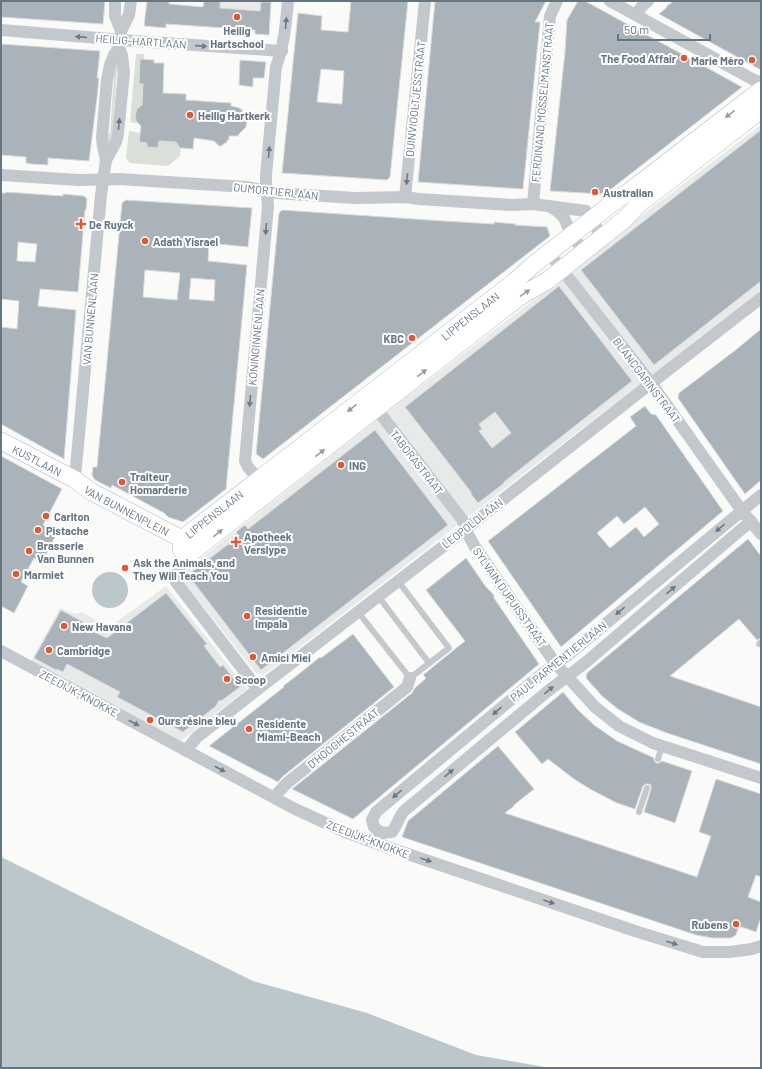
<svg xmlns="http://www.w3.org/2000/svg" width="762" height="1069" viewBox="0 0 762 1069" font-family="Barlow,sans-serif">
<rect width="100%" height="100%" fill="#fafaf8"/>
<g fill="#e8e9e9">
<path d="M 204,1 L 271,1 L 269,35 L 255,34 L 254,30 L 204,27 L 206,7 L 203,7 Z"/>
<path d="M 761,125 L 761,290 L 264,675 L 256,673 L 182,580 L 182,573 L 401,401 L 556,283 L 579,263 Z"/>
<path d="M 166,586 L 247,689 L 181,741 L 31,661 L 60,608 L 76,614 L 82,612 L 108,628 Z"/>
</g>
<g fill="#dadfd7">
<path d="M 136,54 L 144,54 L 144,59 L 140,59 L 139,84 L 146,84 C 142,91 141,97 144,104 C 136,108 134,115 137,123 L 130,122 Z"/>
<path d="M 117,60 L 120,70 L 117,74 L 112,134 L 108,147 L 105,136 L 110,133 L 114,74 L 112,69 Z"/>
<path d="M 129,131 L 140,133 L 139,142 L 147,143 L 147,147 L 158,148 L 159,141 L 178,142 L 178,144 L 181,146 L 180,156 L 168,166 L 130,163 L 126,158 Z"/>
</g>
<g fill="#bbc7cb">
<circle cx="110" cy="590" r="18"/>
<path d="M 1,857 L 253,981 L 367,1013 L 476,1055 L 550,1068 L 1,1068 Z"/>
</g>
<g fill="#aab3b9" stroke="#dcdcda" fill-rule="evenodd">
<path d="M 1,1 L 105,1 L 103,24 L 1,17 Z"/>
<path d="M 147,1 L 169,1 L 169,4 L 203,7 L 204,1 L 220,1 L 220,8 L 260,11 L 261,2 L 271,2 L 269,35 L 255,34 L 255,30 L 166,24 L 166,28 L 144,26 Z"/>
<path d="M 351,1 L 408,1 L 390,177 L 387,180 L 282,173 L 298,13 L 322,16 L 321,30 L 348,32 ZM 321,69 L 344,71 L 342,104 L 317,102 Z"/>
<path d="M 435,1 L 546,1 L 535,22 L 540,22 L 523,189 L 418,182 Z"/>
<path d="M 578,1 L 585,1 L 742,87 L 606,193 L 601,194 L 550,191 L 565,52 L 567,20 Z"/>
<path d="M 674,1 L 761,1 L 761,70 L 659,14 L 666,8 L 667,6 Z"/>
<path d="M 1,44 L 100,51 L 97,78 L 99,78 L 97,98 L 89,161 L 48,158 L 48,165 L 31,164 L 26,163 L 26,157 L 1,155 Z"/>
<path d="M 140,59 L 154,60 L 154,63 L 164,63 L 163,93 L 186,94 L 186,100 L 231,103 L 231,106 L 240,108 L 240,109 L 242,109 L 242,112 L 247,117 L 246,127 L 239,134 L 238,136 L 229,136 L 229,140 L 227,140 L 227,142 L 221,146 L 219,146 L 214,141 L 194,138 L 193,149 L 180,148 L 176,142 L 159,141 L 158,148 L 147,147 L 147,143 L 139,142 L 141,126 L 136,121 L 135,116 L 137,109 L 142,105 L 143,84 L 139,84 Z"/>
<path d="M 240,60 L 266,62 L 264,78 L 253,78 L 253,87 L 239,85 Z"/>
<path d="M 761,130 L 761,281 L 654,365 L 581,270 Z"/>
<path d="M 6,192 L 63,196 L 63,194 L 84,196 L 87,199 L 86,210 L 85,210 L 78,292 L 40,289 L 38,306 L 76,310 L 64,459 L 1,424 L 1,327 L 17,329 L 19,301 L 1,299 L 1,193 L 6,193 ZM 18,242 L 37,244 L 35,262 L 17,261 Z"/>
<path d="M 126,200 L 252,208 L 248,247 L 209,243 L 208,261 L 247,265 L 226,489 L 183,522 L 168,517 L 164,513 L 112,485 L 111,488 L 95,480 L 92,475 L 93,467 L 97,467 L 122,203 ZM 145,270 L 180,273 L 177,300 L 143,297 ZM 191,278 L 215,280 L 214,301 L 189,299 Z"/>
<path d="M 282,210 L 444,221 L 494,224 L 494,222 L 516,224 L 515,225 L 547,227 L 550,236 L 263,459 L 256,454 L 279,213 Z"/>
<path d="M 559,286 L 632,381 L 524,466 L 504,482 L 503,484 L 478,503 L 471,494 L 471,492 L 405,407 ZM 495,412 L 511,433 L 492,448 L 479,431 L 482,429 L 479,424 Z"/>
<path d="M 761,329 L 761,480 L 745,494 L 678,398 L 679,393 L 737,349 Z"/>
<path d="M 645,406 L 651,414 L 656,415 L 723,511 L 561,647 L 488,541 L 636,426 L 630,417 ZM 645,507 L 659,524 L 644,537 L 636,527 L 610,548 L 597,533 L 617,516 L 624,524 Z"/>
<path d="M 375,430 L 448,525 L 261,670 L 188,575 L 239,536 L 236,532 L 245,525 L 248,529 Z"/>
<path d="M 1,456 L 62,489 L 43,525 L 57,533 L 42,562 L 34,558 L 21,582 L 28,586 L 14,613 L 1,606 Z"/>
<path d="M 748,539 L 761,556 L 761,638 L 757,640 L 739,619 L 670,676 L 761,707 L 761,764 L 667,733 L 639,722 L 618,709 L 602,696 L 586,678 L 587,673 Z"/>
<path d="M 466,558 L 486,587 L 494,595 L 494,598 L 539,664 L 353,819 L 292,789 L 412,693 L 415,688 L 426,678 L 423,675 L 465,641 L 426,590 Z"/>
<path d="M 166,593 L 207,644 L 204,646 L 220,667 L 223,665 L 240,687 L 221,701 L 219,700 L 216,706 L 183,732 L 117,697 L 120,692 L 67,664 L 63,672 L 57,669 L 56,670 L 34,658 L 61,610 L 83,622 L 81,626 L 107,638 Z"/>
<path d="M 353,634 L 394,687 L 282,777 L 278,782 L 209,746 L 284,687 L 283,686 L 295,677 L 320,657 L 321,658 Z"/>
<path d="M 563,692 L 577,709 L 594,725 L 617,741 L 652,757 L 654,758 L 654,760 L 656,763 L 659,763 L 662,761 L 692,771 L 675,823 L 644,812 L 651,789 L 651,785 L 649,784 L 646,784 L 643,786 L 635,809 L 617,803 L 590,789 L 574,779 L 548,759 L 542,764 L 515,732 Z"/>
<path d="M 498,746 L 534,789 L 514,805 L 514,806 L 505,813 L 697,877 L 711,836 L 699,832 L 716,779 L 761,794 L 761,877 L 756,875 L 748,897 L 761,902 L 761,917 L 756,932 L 739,926 L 736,935 L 731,938 L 712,938 L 696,935 L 402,837 L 408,821 Z"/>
</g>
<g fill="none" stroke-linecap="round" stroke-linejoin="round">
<defs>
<g id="secondary">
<path d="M 761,90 L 626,194 L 619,198 L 533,265 L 514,282 L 182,539 L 181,549 L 187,556 L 505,308 L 527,292 L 547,281 L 625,219 L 638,205 L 761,110"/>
<path id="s1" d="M 1,441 L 74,479 L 92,492 L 182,539"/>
</g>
</defs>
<use href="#secondary" stroke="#b3babf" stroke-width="18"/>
<g stroke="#c3c8cc" stroke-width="6">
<path d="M 378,596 L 429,663"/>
<path d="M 358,612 L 410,678 L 449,648 L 398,581"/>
<path d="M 759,644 L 761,642"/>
<path d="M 658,759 L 662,746"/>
<path d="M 639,812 L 647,788"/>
</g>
<g stroke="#c3c8cc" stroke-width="12">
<path d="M 115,1 L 115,16 L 121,31"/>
<path d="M 610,1 L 754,80 L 761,82"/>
<path d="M 636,15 L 642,6 L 648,1"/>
<path d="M 1,30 L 135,41 L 282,51"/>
<path d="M 106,160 L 116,142 L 118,134 L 124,72 L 122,55 L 119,48"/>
<path d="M 1,175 L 79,180 L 119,179 L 247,187 L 277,193 L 290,194 L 356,198 L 405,197 L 419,199 L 512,205 L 533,204 L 586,211 L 593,219 L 601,238"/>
<path d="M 405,197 L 425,1"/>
<path d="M 533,204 L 550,16 L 557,1"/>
<path d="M 551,207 C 556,210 561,213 564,218 C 572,233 569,239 586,249"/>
<path d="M 549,253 L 651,383 L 742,511 L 761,534"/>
<path d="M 372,403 L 461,518 L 467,528"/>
<path d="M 74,479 L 76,467 L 101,195 L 106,160 L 103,147 L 102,137 L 107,80 L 110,65 L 114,55 L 119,48 L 121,31 L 129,15 L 131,1"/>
<path d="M 258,479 L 248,467 L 245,461 L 268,206 L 266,183 L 266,175 L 276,67 C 284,45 286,24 288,1"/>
<path d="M 465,529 L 475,547 L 555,663 L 595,707 L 619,726 L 653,743 L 761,778"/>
<path d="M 187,556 C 180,566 176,570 176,582 L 258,689"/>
<path d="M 1,651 L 293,808 L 343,831 L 381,845 L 638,932 L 703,952 L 730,952 L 752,949 L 761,946"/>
<path d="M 186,751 L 196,738 L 258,689 L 467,528 L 641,391 L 761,298"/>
<path d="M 274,797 L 287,783 L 407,687 L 410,678"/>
<path d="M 381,833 L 392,832 C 397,825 399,817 404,811 L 548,691 L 585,663 L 751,521"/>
<path d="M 376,843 L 381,833 L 374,827 L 372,820 L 376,812 L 543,673 L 568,655 L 761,495"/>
</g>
<use href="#secondary" stroke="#fff" stroke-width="17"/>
</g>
<defs><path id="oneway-solid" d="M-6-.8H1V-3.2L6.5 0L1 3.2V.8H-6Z"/></defs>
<g fill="#6a7a87">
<use href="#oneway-solid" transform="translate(286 23) rotate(-85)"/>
<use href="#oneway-solid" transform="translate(81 37) rotate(-175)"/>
<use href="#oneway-solid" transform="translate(201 46) rotate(4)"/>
<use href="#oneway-solid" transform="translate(119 124) rotate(-84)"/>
<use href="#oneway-solid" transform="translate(269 152) rotate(-85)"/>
<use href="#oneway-solid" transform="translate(407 179) rotate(96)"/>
<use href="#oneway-solid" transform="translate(266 229) rotate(95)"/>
<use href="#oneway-solid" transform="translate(250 401) rotate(95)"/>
<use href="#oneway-solid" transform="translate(720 528) rotate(140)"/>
<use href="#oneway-solid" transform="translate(671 590) rotate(-40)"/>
<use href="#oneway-solid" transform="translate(620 611) rotate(140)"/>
<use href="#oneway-solid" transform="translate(549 690) rotate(-39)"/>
<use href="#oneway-solid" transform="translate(497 711) rotate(140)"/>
<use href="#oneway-solid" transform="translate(134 723) rotate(28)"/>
<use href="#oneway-solid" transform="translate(220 769) rotate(28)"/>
<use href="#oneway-solid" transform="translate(449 773) rotate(-40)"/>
<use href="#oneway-solid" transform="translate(397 794) rotate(140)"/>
<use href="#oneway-solid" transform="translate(426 860) rotate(19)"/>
<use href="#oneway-solid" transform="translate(549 902) rotate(19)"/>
<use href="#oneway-solid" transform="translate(672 943) rotate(18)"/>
</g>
<g fill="#939fa8">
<use href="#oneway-solid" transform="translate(730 114) rotate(142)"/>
<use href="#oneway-solid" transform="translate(525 293) rotate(-35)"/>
<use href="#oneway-solid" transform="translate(422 373) rotate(-38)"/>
<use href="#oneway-solid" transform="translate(352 408) rotate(142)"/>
<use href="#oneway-solid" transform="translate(320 453) rotate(-38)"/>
<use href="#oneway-solid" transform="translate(218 533) rotate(-39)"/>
</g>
<g fill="#e4572e" stroke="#fff" stroke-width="1.5">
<circle cx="237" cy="17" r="4"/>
<circle cx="684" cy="58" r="4"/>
<circle cx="752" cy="60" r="4"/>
<circle cx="190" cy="115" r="4"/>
<circle cx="595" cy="192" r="4"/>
<path d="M79 218h4v4h4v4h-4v4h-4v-4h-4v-4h4z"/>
<circle cx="145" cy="241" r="4"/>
<circle cx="412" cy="338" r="4"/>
<circle cx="341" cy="465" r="4"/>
<circle cx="122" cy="482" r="4"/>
<circle cx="46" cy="516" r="4"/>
<circle cx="38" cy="530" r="4"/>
<path d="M234 536h4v4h4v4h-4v4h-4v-4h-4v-4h4z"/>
<circle cx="29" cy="551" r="4"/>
<circle cx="125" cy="568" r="4"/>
<circle cx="16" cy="574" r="4"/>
<circle cx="247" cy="616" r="4"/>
<circle cx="64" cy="626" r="4"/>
<circle cx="49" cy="650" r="4"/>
<circle cx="253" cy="657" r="4"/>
<circle cx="227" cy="679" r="4"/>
<circle cx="150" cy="720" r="4"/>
<circle cx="249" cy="729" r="4"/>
<circle cx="736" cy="924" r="4"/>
</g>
<g text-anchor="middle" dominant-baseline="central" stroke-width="4" stroke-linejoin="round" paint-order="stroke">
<g font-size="11" font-weight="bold" fill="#657683" stroke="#fff" text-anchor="start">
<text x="237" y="30" text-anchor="middle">Heilig<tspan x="237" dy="13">Hartschool</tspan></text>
<text x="676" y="58" text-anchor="end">The Food Affair</text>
<text x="744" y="60" text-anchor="end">Marie Méro</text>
<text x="198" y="115">Heilig Hartkerk</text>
<text x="603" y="192">Australian</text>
<text x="89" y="224">De Ruyck</text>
<text x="153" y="241">Adath Yisrael</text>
<text x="404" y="338" text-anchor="end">KBC</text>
<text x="349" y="465">ING</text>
<text x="130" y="476">Traiteur<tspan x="130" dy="13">Homarderie</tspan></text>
<text x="54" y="516">Carlton</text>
<text x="46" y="530">Pistache</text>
<text x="244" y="536">Apotheek<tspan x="244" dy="13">Verslype</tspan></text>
<text x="37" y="545">Brasserie<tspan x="37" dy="13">Van Bunnen</tspan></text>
<text x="133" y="562">Ask the Animals, and<tspan x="133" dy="13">They Will Teach You</tspan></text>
<text x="24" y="574">Marmiet</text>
<text x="255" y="610">Residentie<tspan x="255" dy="13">Impala</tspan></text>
<text x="72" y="626">New Havana</text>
<text x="57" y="650">Cambridge</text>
<text x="261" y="657">Amici Miei</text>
<text x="235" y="679">Scoop</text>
<text x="158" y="720">Ours résine bleu</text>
<text x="257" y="723">Residente<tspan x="257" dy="13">Miami-Beach</tspan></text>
<text x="728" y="924" text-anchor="end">Rubens</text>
</g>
<g font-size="11" fill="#657683" stroke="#fff">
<text transform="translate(141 41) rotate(4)">HEILIG-HARTLAAN</text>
<text transform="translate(415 99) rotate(-84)">DUINVIOOLTJESSTRAAT</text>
<text transform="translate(542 102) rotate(-85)">FERDINAND MOSSELMANSTRAAT</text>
<text transform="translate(276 191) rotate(6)">DUMORTIERLAAN</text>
<text transform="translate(470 316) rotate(-38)">LIPPENSLAAN</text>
<text transform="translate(90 319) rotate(-85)">VAN BUNNENLAAN</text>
<text transform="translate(256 337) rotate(-85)">KONINGINNENLAAN</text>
<text transform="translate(647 380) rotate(53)">BLANCGARINSTRAAT</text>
<text stroke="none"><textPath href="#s1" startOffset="41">KUSTLAAN</textPath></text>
<text transform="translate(417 462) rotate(52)">TABORASTRAAT</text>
<text stroke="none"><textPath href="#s1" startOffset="144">VAN BUNNENPLEIN</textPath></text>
<text transform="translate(214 514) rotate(-38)">LIPPENSLAAN</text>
<text transform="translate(472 523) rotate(-38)">LEOPOLDLAAN</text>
<text transform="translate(510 597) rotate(55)">SYLVAIN DUPUISSTRAAT</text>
<text transform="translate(558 661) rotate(-39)">PAUL PARMENTIERLAAN</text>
<text transform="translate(79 693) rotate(28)">ZEEDIJK-KNOKKE</text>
<text transform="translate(343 738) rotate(-39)">D'HOOGHESTRAAT</text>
<text transform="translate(368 839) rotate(21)">ZEEDIJK-KNOKKE</text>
</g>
</g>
<rect width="762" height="1069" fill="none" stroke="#657683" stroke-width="4"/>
<path d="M618 34v6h92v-6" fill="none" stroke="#657683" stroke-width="2"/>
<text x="624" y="34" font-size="12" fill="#657683" stroke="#ffffff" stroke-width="3" paint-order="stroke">50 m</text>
</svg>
